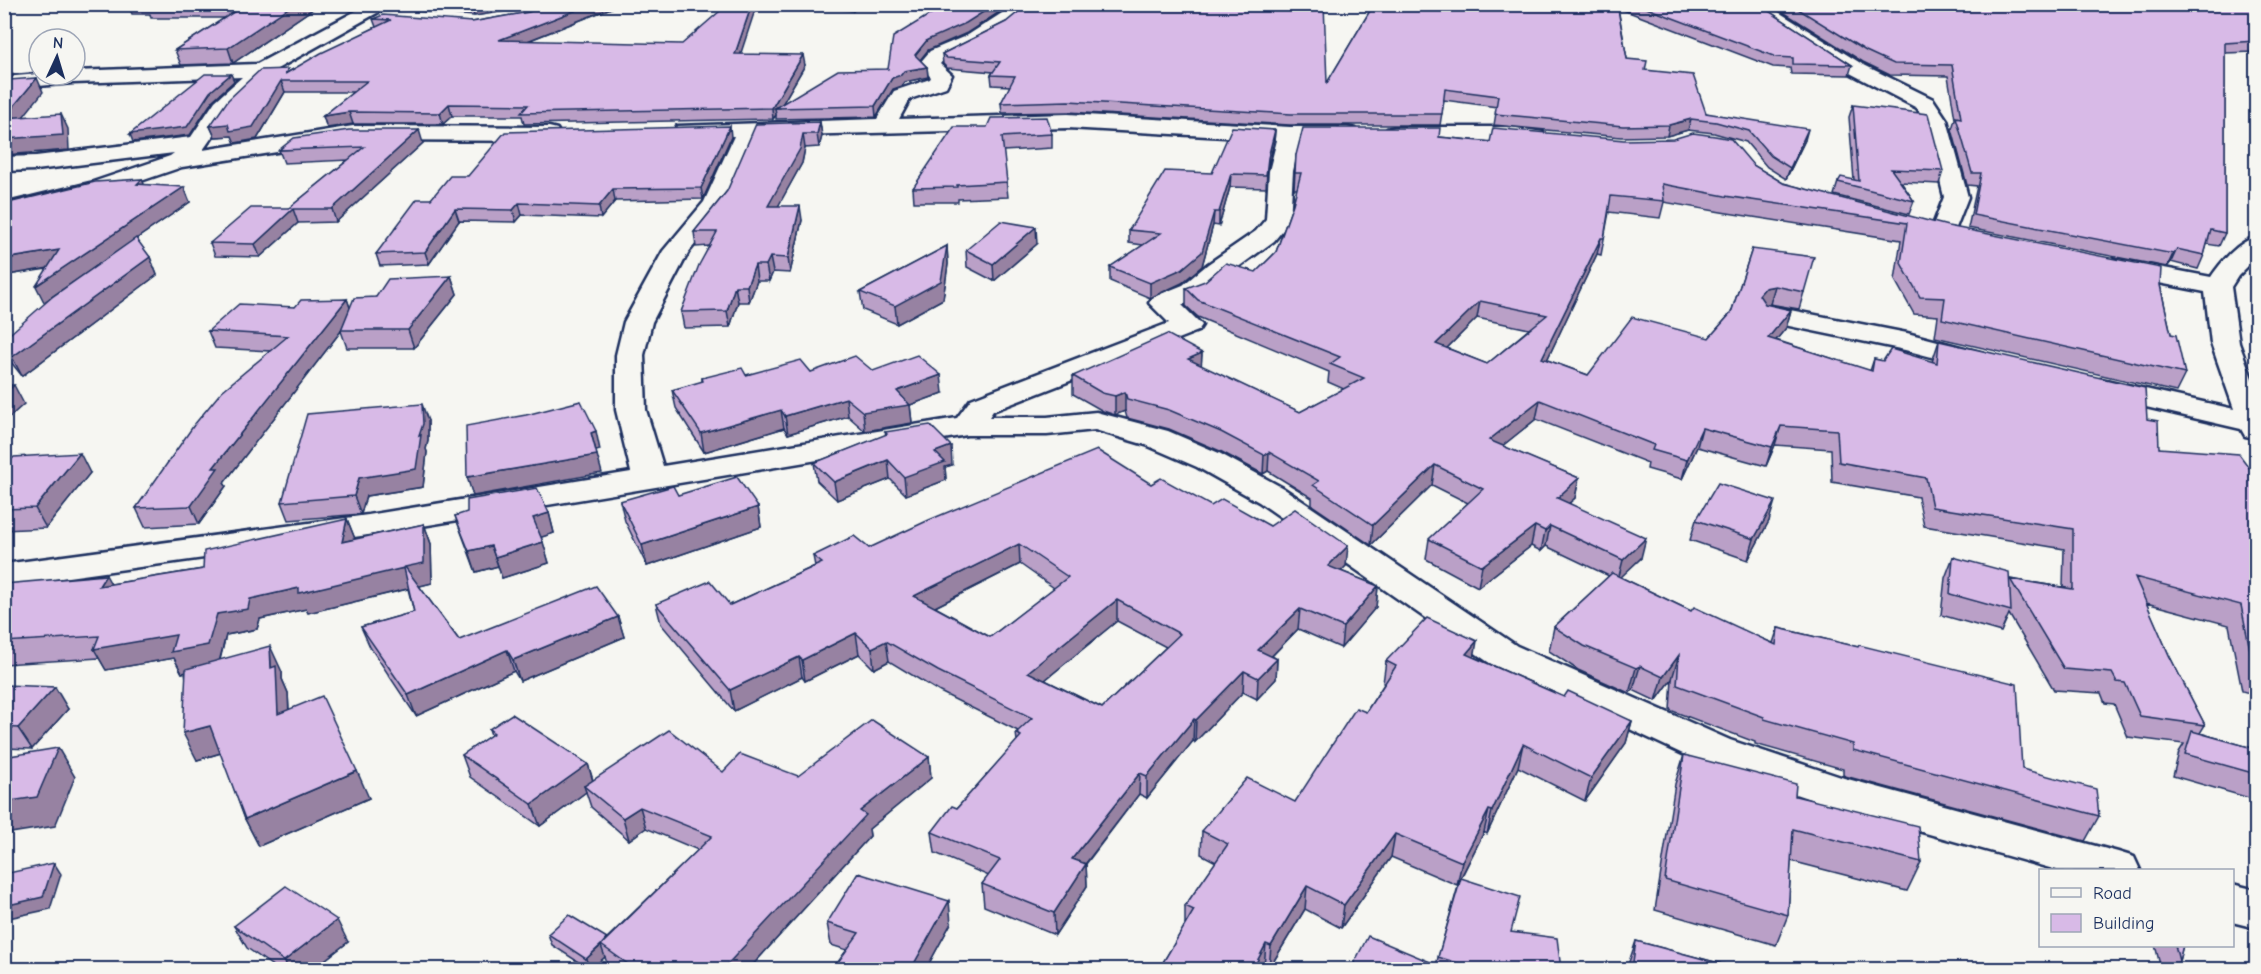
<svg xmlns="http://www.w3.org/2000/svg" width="2261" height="974" viewBox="0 0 2261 974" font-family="'Comic Neue',sans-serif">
<rect width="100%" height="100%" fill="#f6f6f2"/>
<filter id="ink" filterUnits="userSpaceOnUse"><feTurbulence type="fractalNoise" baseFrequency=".0167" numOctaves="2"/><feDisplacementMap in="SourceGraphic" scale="12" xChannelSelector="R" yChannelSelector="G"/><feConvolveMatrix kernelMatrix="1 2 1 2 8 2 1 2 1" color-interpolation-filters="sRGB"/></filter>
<g filter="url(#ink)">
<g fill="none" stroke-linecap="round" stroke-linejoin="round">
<defs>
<g id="minor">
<path d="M 369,4 L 393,4 L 268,74 L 231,110 L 203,150 L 353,126 L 549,127 L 557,129 L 560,134 L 557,139 L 549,141 L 353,140 L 182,167 L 106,193 L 4,219 L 4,204 L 90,183 L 170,156 L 174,153 L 36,170 L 4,171 L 4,157 L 36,156 L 191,137 L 215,101 L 242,77 L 73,83 L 4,89 L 4,77 L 39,74 L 75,75 L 75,71 L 257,64 Z"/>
<path d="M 1016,4 L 1034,4 C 1017,30 972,47 944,59 L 940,64 L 952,75 L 946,87 L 910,99 L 899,119 L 1068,114 L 1290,127 L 1347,127 L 1355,129 L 1358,134 L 1355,139 L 1300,141 L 1293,171 L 1290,220 L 1287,225 L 1274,241 L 1226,276 L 1203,297 L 1182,305 L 1202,325 L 1198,331 L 993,411 L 989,417 L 1047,417 L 1096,412 L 1168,431 L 1219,453 L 1283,488 L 1517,646 L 1730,740 L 1844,778 L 2118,852 L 2134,857 L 2140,870 L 2057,870 L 1840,809 L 1700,762 L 1491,664 L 1259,502 L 1197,467 L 1146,445 L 1095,430 L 1047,435 L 967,435 L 368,535 L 4,586 L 4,564 L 368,515 L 631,472 L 616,410 L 616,355 L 624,322 L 663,251 L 704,202 L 734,136 L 685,138 L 677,136 L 674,131 L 677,126 L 877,119 L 894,91 L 930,79 L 931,77 L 918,65 L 930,51 L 968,35 ZM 1068,128 L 1277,140 L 1269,171 L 1266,219 L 1256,231 L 1208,264 L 1183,285 L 1153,297 L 1149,303 L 1169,323 L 971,399 L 957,418 L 663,466 L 646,410 L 644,355 L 652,322 L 688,253 L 727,204 L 757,136 Z"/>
<path d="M 1744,4 L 1766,4 L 1862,64 L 1933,99 L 1947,120 L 1968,197 L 1952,238 L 1943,241 L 1934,238 L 1930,233 L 1944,197 L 1925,120 L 1917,108 L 1848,72 Z"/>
<path d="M 1395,127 L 1510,127 L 1543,132 L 1546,137 L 1543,142 L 1535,144 L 1510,141 L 1395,141 L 1387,139 L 1384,134 L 1387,129 Z"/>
<path d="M 2256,237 L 2256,258 L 2238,276 L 2231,287 L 2239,343 L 2256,389 L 2256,438 L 2245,436 L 2241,429 L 2090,394 L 2086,388 L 2090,382 L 2101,379 L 2234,409 L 2211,343 L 2205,292 L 2108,273 L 2104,267 L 2108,261 L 2117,259 L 2211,277 C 2221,262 2238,242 2256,237 Z"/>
<path d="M 1770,306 L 1907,333 L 1991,355 L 1996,361 L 1991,367 L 1981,370 L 1905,350 L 1760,320 L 1756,314 L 1760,308 Z"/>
<path d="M 2232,884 L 2256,890 L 2256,928 L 2232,922 Z"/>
</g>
</defs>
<use href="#minor" stroke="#1b2f5e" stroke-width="5"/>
<use href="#minor" fill="#f6f6f2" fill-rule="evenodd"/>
</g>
<g fill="#baa0c7" stroke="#1b2f5e" stroke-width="1.5" fill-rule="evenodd">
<path d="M 128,4 L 316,4 L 317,6 L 233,63 L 181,65 L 175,50 L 225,18 L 151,18 L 150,14 L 132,14 Z"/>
<path d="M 415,4 L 530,4 L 519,9 L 474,16 L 417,11 Z"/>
<path d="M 547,4 L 621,4 L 528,41 L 741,54 L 805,65 L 782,104 L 888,69 L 941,8 L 925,4 L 1012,4 L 967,33 L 928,50 L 920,60 L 927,67 L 928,77 L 905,82 L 902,86 L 893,89 L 876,117 L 776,119 L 776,115 L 773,119 L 524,124 L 522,116 L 452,116 L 443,124 L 353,124 L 327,128 L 323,116 L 353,92 L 285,92 L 257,139 L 235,143 L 232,136 L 215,137 L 210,126 L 288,72 L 376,27 L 373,19 L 472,22 L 529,12 Z"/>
<path d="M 806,4 L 863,4 L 853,11 Z"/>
<path d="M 1374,4 L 1758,4 L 1852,65 L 1849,75 L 1791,74 L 1790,68 L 1773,67 L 1618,8 L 1627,59 L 1645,70 L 1706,113 L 1805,140 L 1786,179 L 1767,167 L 1746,142 L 1714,133 L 1688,130 L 1667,136 L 1621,137 L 1494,125 L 1497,107 L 1444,100 L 1440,125 L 1290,125 L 1068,112 L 1002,113 L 1001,103 L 1010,86 L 992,85 L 991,75 L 993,72 L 947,68 L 943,64 L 942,54 L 1006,22 L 1327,83 Z"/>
<path d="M 1777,4 L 2256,4 L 2256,91 L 2253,52 L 2225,53 L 2225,233 L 2219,246 L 2207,244 L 2204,255 L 2198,269 L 2171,262 L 2167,267 L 1968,228 L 1977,186 L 1967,185 L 1952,129 L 1955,119 L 1948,76 L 1890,75 L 1863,62 L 1780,10 Z"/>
<path d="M 1853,105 L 1943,171 L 1939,184 L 1901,182 L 1914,201 L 1909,214 L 1834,195 L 1838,182 L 1854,180 L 1849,117 Z"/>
<path d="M 820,122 L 822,136 L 819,147 L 805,148 L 802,163 L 778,206 L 802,220 L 790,273 L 773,272 L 769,281 L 757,281 L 749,302 L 738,302 L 730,327 L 684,328 L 681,312 L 709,246 L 696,247 L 694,232 L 727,191 Z"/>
<path d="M 987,127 L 1052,134 L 1052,148 L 1003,151 L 1008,197 L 958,199 L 958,202 L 914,202 L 913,188 Z"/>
<path d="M 1275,130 L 1274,142 L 1267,170 L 1266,188 L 1230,187 L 1219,226 L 1213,225 L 1202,266 L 1182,283 L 1150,298 L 1110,281 L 1110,267 L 1143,245 L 1129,243 L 1129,230 Z"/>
<path d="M 731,137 L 703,199 L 615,201 L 601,218 L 522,215 L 516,222 L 459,221 L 429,264 L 380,266 L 376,254 L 431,199 L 468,176 Z"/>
<path d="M 1439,137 L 1753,165 L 1783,183 L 2160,285 L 2171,334 L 2185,374 L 2176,392 L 1935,337 L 1938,316 L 1914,314 L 1895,280 L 1901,240 L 1721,212 L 1664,202 L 1660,218 L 1609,212 L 1601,255 L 1597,254 L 1547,360 L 1588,375 L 1709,338 L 1731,313 L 1752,249 L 1804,292 L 1799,309 L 1770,304 L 1766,305 L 1791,310 L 1786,328 L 1776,340 L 1870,371 L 1874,359 L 1883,361 L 1932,362 L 1939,341 L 2147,419 L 2159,448 L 2256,477 L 2256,705 L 2253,694 L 2242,691 L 2229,625 L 2146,603 L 2169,655 L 2205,725 L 2200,733 L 2256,749 L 2256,800 L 2173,776 L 2179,752 L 2184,744 L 2128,737 L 2114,704 L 2105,703 L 2101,693 L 2054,690 L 2009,614 L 2001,632 L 1941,615 L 1945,578 L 1953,557 L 2009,579 L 2063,587 L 2064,549 L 1924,526 L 1918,497 L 1832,482 L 1831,449 L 1775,445 L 1766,466 L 1697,447 L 1682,479 L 1647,469 L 1648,463 L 1536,419 L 1502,446 L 1579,478 L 1575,498 L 1569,503 L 1641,558 L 1620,577 L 1691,611 L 1773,643 L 1778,628 L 1858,647 L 1859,645 L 2022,769 L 2099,816 L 2085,841 L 1845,776 L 1843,775 L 1843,769 L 1755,744 L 1755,742 L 1670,710 L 1672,679 L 1656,701 L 1633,690 L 1629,693 L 1578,670 L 1549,651 L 1554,627 L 1609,576 L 1546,546 L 1541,551 L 1531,546 L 1478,587 L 1426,559 L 1429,539 L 1468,503 L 1432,485 L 1371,545 L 1312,505 L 1312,498 L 1268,471 L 1263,474 L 1220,451 L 1169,429 L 1127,418 L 1125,411 L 1115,415 L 1103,411 L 1073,394 L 1073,376 L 1202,353 L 1201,366 L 1300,412 L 1344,389 L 1328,382 L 1329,372 L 1198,317 L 1186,306 L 1186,288 L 1256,272 L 1276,252 L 1293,204 L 1297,189 L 1294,189 L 1296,155 ZM 1477,318 L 1529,329 L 1487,364 L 1447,348 Z"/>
<path d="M 423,143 L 336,222 L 298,223 L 260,257 L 215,256 L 210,243 L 289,208 L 348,160 L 284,163 L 279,150 Z"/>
<path d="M 144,185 L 190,202 L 136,239 L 150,257 L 157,275 L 22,376 L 10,361 L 4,351 L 4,339 L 100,264 L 44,302 L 47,269 L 8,275 L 4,270 L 4,204 Z"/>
<path d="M 1037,244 L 994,281 L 967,267 L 966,250 Z"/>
<path d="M 947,246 L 948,264 L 943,299 L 897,324 L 863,310 L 860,292 Z"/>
<path d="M 451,276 L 457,294 L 414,348 L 347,348 L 341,331 L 224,483 L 226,486 L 199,524 L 145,527 L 136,508 L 270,351 L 215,348 L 208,331 L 295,307 L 347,299 L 350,308 L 376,297 Z"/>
<path d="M 873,371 L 943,393 L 910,405 L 912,423 L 865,431 L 848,416 L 788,434 L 784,428 L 704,452 L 676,408 L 672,390 L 702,382 L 702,378 L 811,372 Z"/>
<path d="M 428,421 L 428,441 L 426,449 L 427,452 L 423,487 L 366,496 L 361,514 L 289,520 L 282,502 Z"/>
<path d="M 885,432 L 952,465 L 945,467 L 946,480 L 906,495 L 890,479 L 837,500 L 817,481 L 814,463 L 886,435 Z"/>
<path d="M 4,467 L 90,473 L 46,528 L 4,530 Z"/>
<path d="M 1151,484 L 1211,506 L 1270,526 L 1346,566 L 1341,571 L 1378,586 L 1376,607 L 1341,648 L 1298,629 L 1272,656 L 1277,659 L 1276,679 L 1257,699 L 1243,692 L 1195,742 L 1193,741 L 1147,798 L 1139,794 L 1086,864 L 1087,886 L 1055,935 L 984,906 L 982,884 L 989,876 L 935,853 L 932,832 L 957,808 L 1017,741 L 1016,733 L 1018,731 L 940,692 L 889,661 L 874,669 L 859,654 L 805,681 L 802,677 L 734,711 L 661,624 L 656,604 L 730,605 L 815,566 L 813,556 L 869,548 ZM 1020,564 L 1054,588 L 990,637 L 935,607 ZM 1117,621 L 1166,647 L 1102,708 L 1045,680 Z"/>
<path d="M 620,501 L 758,507 L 761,527 L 647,566 L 625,521 Z"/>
<path d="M 549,513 L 554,533 L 541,537 L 549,563 L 502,578 L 498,566 L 476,572 L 455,516 Z"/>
<path d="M 347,519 L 355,539 L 424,524 L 431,544 L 432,583 L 419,586 L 459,640 L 618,617 L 624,637 L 520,681 L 514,671 L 416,716 L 370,647 L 361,627 L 414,612 L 408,589 L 308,613 L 306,609 L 260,619 L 257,629 L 226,635 L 220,660 L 282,672 L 282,679 L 288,693 L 289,709 L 369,798 L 259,846 L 245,819 L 221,753 L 197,760 L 185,672 L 182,673 L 174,658 L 106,670 L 99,658 L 4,664 L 4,584 L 111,584 L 203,569 Z"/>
<path d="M 1696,520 L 1769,521 L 1748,560 L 1690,540 Z"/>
<path d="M 1474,657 L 1564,697 L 1632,721 L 1626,743 L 1585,801 L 1518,767 L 1487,834 L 1484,832 L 1461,878 L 1511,932 L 1561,969 L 1351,969 L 1436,965 L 1460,879 L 1457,885 L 1391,857 L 1341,928 L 1305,909 L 1269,969 L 1264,967 L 1263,969 L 1159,969 L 1185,926 L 1185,906 L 1216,862 L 1201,854 L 1202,831 L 1295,802 L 1366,712 L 1384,684 L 1383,683 L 1386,661 Z"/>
<path d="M 4,685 L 68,709 L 32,749 L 4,748 Z"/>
<path d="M 489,729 L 588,764 L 593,780 L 723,772 L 798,776 L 929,757 L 931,778 L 869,829 L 870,836 L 749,969 L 612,969 L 608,967 L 605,957 L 591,969 L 589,969 L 552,945 L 548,934 L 607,938 L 698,850 L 646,828 L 629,840 L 591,807 L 586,792 L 540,826 L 470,777 L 462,755 L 491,735 Z"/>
<path d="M 1684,755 L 1795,796 L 1921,862 L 1907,891 L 1791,861 L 1788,915 L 1776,945 L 1655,910 L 1675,784 Z"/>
<path d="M 827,923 L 951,923 L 926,969 L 833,969 L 847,950 L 831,945 Z"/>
<path d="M 234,926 L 348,942 L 313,969 L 277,969 L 247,948 Z"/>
<path d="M 1636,941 L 1741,969 L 1628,969 L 1629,962 Z"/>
<path d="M 2155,945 L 2183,945 L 2179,961 L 2174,969 L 2161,969 Z"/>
</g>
<g fill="#9782a2" stroke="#1b2f5e" stroke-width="1.5">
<path d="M 234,4 L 261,4 L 238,18 L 233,5 Z"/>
<path d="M 294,4 L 316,4 L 317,6 L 233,63 L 228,48 Z"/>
<path d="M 478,4 L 530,4 L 519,9 L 474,16 L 471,6 Z"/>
<path d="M 592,4 L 621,4 L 502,51 L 499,40 Z"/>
<path d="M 752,4 L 757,4 L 737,65 L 735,54 Z"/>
<path d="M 853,4 L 863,4 L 853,11 Z"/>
<path d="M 996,4 L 1012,4 L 967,33 L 928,50 L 916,65 L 915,55 L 927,40 Z"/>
<path d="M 803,55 L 805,65 L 780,108 L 775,108 L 776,115 L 773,119 L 772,108 Z"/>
<path d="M 927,67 L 928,77 L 905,82 L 902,86 L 893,89 L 876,117 L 875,106 L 892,78 L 904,71 Z"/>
<path d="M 231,74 L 234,81 L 213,100 L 190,135 L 133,142 L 130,134 L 210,92 Z"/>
<path d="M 37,78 L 43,92 L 11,132 L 4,118 Z"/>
<path d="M 281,81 L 285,92 L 257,139 L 235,143 L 232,136 L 215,137 L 210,126 Z"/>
<path d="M 449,104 L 452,116 L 443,124 L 440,113 Z"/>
<path d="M 349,112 L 353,124 L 327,128 L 323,116 Z"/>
<path d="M 61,114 L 68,129 L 69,150 L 4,155 L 4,139 Z"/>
<path d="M 1691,119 L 1688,130 L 1667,136 L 1669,125 Z"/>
<path d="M 820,122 L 822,136 L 819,147 L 817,134 Z"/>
<path d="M 730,126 L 731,137 L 703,199 L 701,188 Z"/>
<path d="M 1808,129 L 1805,140 L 1786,179 L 1790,168 Z"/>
<path d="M 419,130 L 423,143 L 336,222 L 332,209 Z"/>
<path d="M 1275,130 L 1274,142 L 1267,170 L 1268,158 Z"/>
<path d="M 803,134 L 805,148 L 802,163 L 770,221 L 768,206 Z"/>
<path d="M 1231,174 L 1230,187 L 1219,226 L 1219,212 Z"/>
<path d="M 142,179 L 148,194 L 137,184 Z"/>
<path d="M 184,187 L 190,202 L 44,302 L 36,286 Z"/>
<path d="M 613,189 L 615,201 L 601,218 L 599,206 Z"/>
<path d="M 4,194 L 8,201 L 4,202 Z"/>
<path d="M 519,203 L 522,215 L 516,222 L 513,210 Z"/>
<path d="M 800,206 L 802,220 L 790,273 L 788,258 Z"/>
<path d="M 293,209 L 298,223 L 260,257 L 255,244 Z"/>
<path d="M 455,209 L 459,221 L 429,264 L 425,252 Z"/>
<path d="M 1214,212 L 1213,225 L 1202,266 L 1182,283 L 1150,298 L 1150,283 Z"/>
<path d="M 1036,227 L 1037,244 L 994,281 L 993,264 Z"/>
<path d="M 1601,238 L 1597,254 L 1539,377 L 1542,358 Z"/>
<path d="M 947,246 L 948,264 L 943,299 L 897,324 L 895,306 Z"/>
<path d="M 2177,249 L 2171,262 L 2167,267 L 2173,254 Z"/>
<path d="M 59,250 L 66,265 L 8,275 L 4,269 L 4,259 Z"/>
<path d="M 150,257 L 157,275 L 22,376 L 12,357 Z"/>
<path d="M 770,257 L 773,272 L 769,281 L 766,265 Z"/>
<path d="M 755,265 L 757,281 L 749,302 L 747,286 Z"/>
<path d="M 451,276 L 457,294 L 414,348 L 408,330 Z"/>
<path d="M 735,286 L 738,302 L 730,327 L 727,311 Z"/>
<path d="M 1775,286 L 1770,304 L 1760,306 L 1759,295 L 1765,288 Z"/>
<path d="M 347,299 L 353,316 L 341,330 L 341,331 L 224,483 L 226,486 L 199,524 L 191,506 L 213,468 Z"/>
<path d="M 1480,301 L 1477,318 L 1433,362 L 1436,344 Z"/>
<path d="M 1791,310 L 1786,328 L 1763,356 L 1768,338 Z"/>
<path d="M 1202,353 L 1201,371 L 1188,359 Z"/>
<path d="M 941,375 L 943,393 L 910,405 L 912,423 L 865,431 L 863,412 L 897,391 Z"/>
<path d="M 14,385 L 24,404 L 4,422 L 4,394 Z"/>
<path d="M 1125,392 L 1125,411 L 1115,415 L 1115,396 Z"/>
<path d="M 846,398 L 848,416 L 788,434 L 785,416 Z"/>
<path d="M 1540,400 L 1536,419 L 1486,459 L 1489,440 Z"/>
<path d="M 422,404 L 428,421 L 428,441 L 426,449 L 427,452 L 423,487 L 366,496 L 361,514 L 354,496 L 359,478 L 419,436 Z"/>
<path d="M 781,410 L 784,428 L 704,452 L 701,433 Z"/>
<path d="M 1781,426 L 1775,445 L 1766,466 L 1772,447 Z"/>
<path d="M 1702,428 L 1697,447 L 1682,479 L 1687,460 Z"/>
<path d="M 596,431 L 600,450 L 596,451 L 591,433 Z"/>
<path d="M 951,446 L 952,465 L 945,467 L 946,480 L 906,495 L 904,477 L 935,452 Z"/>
<path d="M 1269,452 L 1268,471 L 1263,474 L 1264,455 Z"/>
<path d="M 80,453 L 90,473 L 46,528 L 35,508 Z"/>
<path d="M 597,455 L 602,473 L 473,496 L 467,477 Z"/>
<path d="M 888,460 L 890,479 L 837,500 L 834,482 Z"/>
<path d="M 1435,465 L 1432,485 L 1371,545 L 1373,525 Z"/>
<path d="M 1579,478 L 1575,498 L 1553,517 L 1557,498 Z"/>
<path d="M 1775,501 L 1769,521 L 1748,560 L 1754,539 Z"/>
<path d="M 758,507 L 761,527 L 647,566 L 642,545 Z"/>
<path d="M 549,513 L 554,533 L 539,538 L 533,518 Z"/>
<path d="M 347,519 L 355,539 L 342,542 Z"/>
<path d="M 424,524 L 431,544 L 432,583 L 412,588 L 405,567 Z"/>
<path d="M 1535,526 L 1531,546 L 1478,587 L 1482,566 Z"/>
<path d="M 1550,526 L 1546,546 L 1541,551 L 1545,531 Z"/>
<path d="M 1646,538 L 1641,558 L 1618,580 L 1623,560 Z"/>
<path d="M 543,542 L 549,563 L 502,578 L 495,557 Z"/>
<path d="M 1019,544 L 1020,564 L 917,616 L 914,596 Z"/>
<path d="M 491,546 L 498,566 L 476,572 L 469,551 Z"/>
<path d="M 1348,546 L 1346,566 L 1326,587 L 1328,566 Z"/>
<path d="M 404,568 L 411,588 L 308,613 L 306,609 L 260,619 L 257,629 L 226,635 L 218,666 L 182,673 L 174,658 L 106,670 L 94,649 L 217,614 L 250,599 L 299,588 Z"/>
<path d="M 106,575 L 117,595 L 99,586 Z"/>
<path d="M 1378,586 L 1376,607 L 1341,648 L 1343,627 Z"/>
<path d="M 1117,600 L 1117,621 L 1029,693 L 1028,672 Z"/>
<path d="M 1300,609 L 1298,629 L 1257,671 L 1258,650 Z"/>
<path d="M 618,617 L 624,637 L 520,681 L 513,660 Z"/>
<path d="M 856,633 L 859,654 L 805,681 L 802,660 Z"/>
<path d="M 886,641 L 889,661 L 874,669 L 872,648 Z"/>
<path d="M 1477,641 L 1473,664 L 1466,654 Z"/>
<path d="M 270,646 L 282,672 L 282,679 L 288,693 L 290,740 L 278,714 L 271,668 Z"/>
<path d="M 507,650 L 514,671 L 416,716 L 408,695 Z"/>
<path d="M 1679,655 L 1672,679 L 1656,701 L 1663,677 Z"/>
<path d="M 799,657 L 802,677 L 734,711 L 730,690 Z"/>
<path d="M 1277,659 L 1276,679 L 1257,699 L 1258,678 Z"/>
<path d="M 1640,666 L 1633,690 L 1629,693 L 1636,668 Z"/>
<path d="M 1244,671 L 1243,692 L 1195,742 L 1196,720 Z"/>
<path d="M 55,687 L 68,709 L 32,749 L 18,728 Z"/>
<path d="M 1194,719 L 1193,741 L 1147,798 L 1147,776 Z"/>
<path d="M 1632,721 L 1626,743 L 1585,801 L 1591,778 Z"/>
<path d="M 210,726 L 224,752 L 197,760 L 183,733 Z"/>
<path d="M 1523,744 L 1518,767 L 1487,834 L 1492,811 Z"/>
<path d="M 58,748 L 75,777 L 55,826 L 4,834 L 4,802 Z"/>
<path d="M 929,757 L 931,778 L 869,829 L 870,836 L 749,969 L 723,969 L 860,811 Z"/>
<path d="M 588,764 L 594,785 L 584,786 L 586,792 L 540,826 L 532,804 Z"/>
<path d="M 357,771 L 369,798 L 259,846 L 245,819 Z"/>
<path d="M 1140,773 L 1139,794 L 1073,880 L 1072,859 Z"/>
<path d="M 640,807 L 646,828 L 629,840 L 623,818 Z"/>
<path d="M 1489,810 L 1484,832 L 1457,885 L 1462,862 Z"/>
<path d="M 1395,834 L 1391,857 L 1341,928 L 1344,905 Z"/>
<path d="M 54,863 L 61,874 L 50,909 L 4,919 L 4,906 Z"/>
<path d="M 1086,864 L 1087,886 L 1055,935 L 1054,913 Z"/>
<path d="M 1307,886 L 1305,909 L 1269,969 L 1271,946 Z"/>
<path d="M 949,901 L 951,923 L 926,969 L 911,969 Z"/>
<path d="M 337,920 L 348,942 L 313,969 L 289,969 L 284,961 Z"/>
<path d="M 1266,944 L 1264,967 L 1263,969 L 1253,969 Z"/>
<path d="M 601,946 L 605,957 L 591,969 L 590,969 L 586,959 Z"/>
</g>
<g fill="#d8bae7" stroke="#1b2f5e" stroke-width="1.5" fill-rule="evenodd">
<path d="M 147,4 L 234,4 L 146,5 Z"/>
<path d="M 246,4 L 294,4 L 228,48 L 175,50 Z"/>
<path d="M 547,4 L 592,4 L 499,40 L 682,44 L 728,4 L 752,4 L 735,54 L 803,55 L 772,108 L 521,113 L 528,105 L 449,104 L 440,113 L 349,112 L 323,116 L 367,81 L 281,81 L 253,127 L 230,131 L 228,124 L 210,126 L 228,100 L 260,70 L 288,69 L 285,74 L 321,53 L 391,20 L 373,19 L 383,15 L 472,22 L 529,12 Z"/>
<path d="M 947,4 L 996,4 L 966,23 L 927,40 L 915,55 L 927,67 L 904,71 L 901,75 L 892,78 L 875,106 L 775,108 L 838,70 L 888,69 L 893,37 Z"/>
<path d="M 1028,4 L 1324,4 L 1327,83 L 1374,4 L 1617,4 L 1627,59 L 1647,61 L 1645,70 L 1693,75 L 1706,113 L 1808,129 L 1790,168 L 1771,156 L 1749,131 L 1716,122 L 1691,119 L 1669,125 L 1623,126 L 1495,114 L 1498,96 L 1445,89 L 1442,114 L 1291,114 L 1068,101 L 1001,103 L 1015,76 L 991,75 L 1000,62 L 947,58 L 942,54 L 1006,22 Z"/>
<path d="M 1636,4 L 1758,4 L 1852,65 L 1793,64 L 1793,58 L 1776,57 Z"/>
<path d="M 1790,4 L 2256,4 L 2256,41 L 2225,43 L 2225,233 L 2211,230 L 2204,255 L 2177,249 L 2173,254 L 1973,215 L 1981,173 L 1972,173 L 1956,117 L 1961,118 L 1952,65 L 1894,64 L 1866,51 Z"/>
<path d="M 205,74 L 231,74 L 210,92 L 187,127 L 130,134 Z"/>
<path d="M 13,76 L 10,80 L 37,78 L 4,118 L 4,77 Z"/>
<path d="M 1853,105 L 1928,114 L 1943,171 L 1891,169 L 1914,201 L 1838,182 L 1841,177 L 1859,181 Z"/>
<path d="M 61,114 L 63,135 L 4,139 L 4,118 Z"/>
<path d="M 1047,117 L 1052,134 L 1002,137 L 1007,182 L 957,185 L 957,187 L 913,188 L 954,127 L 987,127 L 991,118 Z"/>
<path d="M 820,122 L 817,134 L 803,134 L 800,149 L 768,206 L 800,206 L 788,258 L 770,257 L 766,265 L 755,265 L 747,286 L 735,286 L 727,311 L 681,312 L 699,265 L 717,232 L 694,232 L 727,191 L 756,124 Z"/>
<path d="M 730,126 L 701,188 L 613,189 L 599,206 L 519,203 L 513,210 L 455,209 L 425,252 L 376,254 L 417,199 L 431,199 L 450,176 L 468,176 L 505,132 Z"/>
<path d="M 1232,127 L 1275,130 L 1268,158 L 1266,175 L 1231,174 L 1219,212 L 1214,212 L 1202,252 L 1182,269 L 1150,283 L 1110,267 L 1161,233 L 1129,230 L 1165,171 L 1212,173 Z"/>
<path d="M 1303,128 L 1440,128 L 1439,137 L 1490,142 L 1493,128 L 1624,140 L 1673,139 L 1693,133 L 1715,136 L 1731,139 L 1753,165 L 1783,183 L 1948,226 L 2161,268 L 2160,285 L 2171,334 L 2176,335 L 2185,374 L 1942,319 L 1945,298 L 1920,297 L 1901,263 L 1907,223 L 1725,196 L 1662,184 L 1664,201 L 1611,196 L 1604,238 L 1601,238 L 1542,358 L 1588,375 L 1632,317 L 1709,338 L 1731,313 L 1752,249 L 1814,257 L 1804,292 L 1775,286 L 1765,288 L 1759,295 L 1765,304 L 1791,310 L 1768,338 L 1872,371 L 1874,359 L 1883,361 L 1891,349 L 1937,363 L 1939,341 L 2145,388 L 2147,419 L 2158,421 L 2159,448 L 2239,454 L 2256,477 L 2256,671 L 2254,670 L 2241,605 L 2135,577 L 2169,655 L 2205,725 L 2140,716 L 2125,683 L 2117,682 L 2112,673 L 2064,669 L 2010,579 L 2073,589 L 2073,529 L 1932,507 L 1926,478 L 1839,462 L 1837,430 L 1781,426 L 1772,447 L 1702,428 L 1687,460 L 1652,450 L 1654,445 L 1540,400 L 1489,440 L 1579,478 L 1557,498 L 1646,538 L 1623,560 L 1550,526 L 1545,531 L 1535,526 L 1482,566 L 1429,539 L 1483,489 L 1435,465 L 1373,525 L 1313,485 L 1319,481 L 1269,452 L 1264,455 L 1221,432 L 1169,410 L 1127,399 L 1125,392 L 1115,396 L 1102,393 L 1073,376 L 1167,334 L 1202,353 L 1188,359 L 1300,412 L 1364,378 L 1330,364 L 1340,357 L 1198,300 L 1186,288 L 1205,281 L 1226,263 L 1256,272 L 1276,252 L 1293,204 L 1301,173 L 1295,173 L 1296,155 ZM 1480,301 L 1547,315 L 1487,364 L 1436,344 Z"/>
<path d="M 349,130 L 419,130 L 332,209 L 293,209 L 255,244 L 210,243 L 251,208 L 289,208 L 364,147 L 279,150 L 294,138 Z"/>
<path d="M 142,179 L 137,184 L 184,187 L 36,286 L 59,250 L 4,259 L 4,204 L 95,182 Z"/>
<path d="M 1001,221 L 1036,227 L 993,264 L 966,250 Z"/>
<path d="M 136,238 L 150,257 L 12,357 L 4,348 L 4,339 L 52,297 Z"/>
<path d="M 947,246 L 941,281 L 895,306 L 860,292 Z"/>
<path d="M 451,276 L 408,330 L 341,330 L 354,298 L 376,297 L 388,279 Z"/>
<path d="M 347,299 L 213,468 L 218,468 L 191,506 L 136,508 L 194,425 L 222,391 L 288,336 L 208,331 L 239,304 L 295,307 L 301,300 Z"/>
<path d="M 917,355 L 941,375 L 897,391 L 910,405 L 863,412 L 846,398 L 785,416 L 781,410 L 701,433 L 672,390 L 703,381 L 702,378 L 742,368 L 746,375 L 801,360 L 811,372 L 855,356 L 873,371 Z"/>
<path d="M 4,385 L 14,385 L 4,394 Z"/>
<path d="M 581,401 L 596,431 L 591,433 L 597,455 L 467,477 L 466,426 L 526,415 Z"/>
<path d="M 422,404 L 423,424 L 419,436 L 421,435 L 416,469 L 359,478 L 354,496 L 282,502 L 307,414 Z"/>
<path d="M 930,425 L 951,446 L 935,452 L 945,462 L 904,477 L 888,460 L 834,482 L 814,463 L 887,434 L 885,432 Z"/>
<path d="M 1097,450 L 1151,484 L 1161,478 L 1211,506 L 1222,499 L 1270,526 L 1295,509 L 1348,546 L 1328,566 L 1378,586 L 1343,627 L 1300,609 L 1258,650 L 1277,659 L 1258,678 L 1244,671 L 1196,720 L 1194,719 L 1147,776 L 1140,773 L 1072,859 L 1086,864 L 1054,913 L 982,884 L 1000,860 L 932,832 L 952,806 L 957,808 L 1021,736 L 1016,733 L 1032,718 L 938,671 L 886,641 L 872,648 L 856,633 L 802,660 L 799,657 L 730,690 L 656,604 L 710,581 L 730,605 L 822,563 L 813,556 L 854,536 L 869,548 L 929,520 ZM 1019,544 L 1068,577 L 990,637 L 914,596 ZM 1117,600 L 1180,634 L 1102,708 L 1028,672 Z"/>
<path d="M 80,453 L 35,508 L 4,509 L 4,467 L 14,457 Z"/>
<path d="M 737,477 L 758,507 L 642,545 L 620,501 L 673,486 L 678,495 Z"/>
<path d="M 1718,483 L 1775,501 L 1754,539 L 1696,520 Z"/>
<path d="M 537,488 L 549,513 L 533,518 L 543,542 L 495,557 L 491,546 L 469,551 L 455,516 L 467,512 L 467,500 Z"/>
<path d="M 347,519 L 342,542 L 424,524 L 424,563 L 405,567 L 459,640 L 596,586 L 618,617 L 513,660 L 507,650 L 408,695 L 361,627 L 414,612 L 404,568 L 299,593 L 299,588 L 250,599 L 248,609 L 217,614 L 208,645 L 171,652 L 176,635 L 94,649 L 99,636 L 4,642 L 4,584 L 106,575 L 99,586 L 203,569 L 204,551 Z"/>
<path d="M 1953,557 L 2009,572 L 2011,611 L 1950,594 Z"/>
<path d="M 1612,573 L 1691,611 L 1694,607 L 1776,645 L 1778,628 L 1858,647 L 1859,645 L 2017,684 L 2022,769 L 2096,789 L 2099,816 L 1853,750 L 1853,744 L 1764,719 L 1764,717 L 1677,685 L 1679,655 L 1663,677 L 1640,666 L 1636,668 L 1584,646 L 1554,627 Z"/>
<path d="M 1427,618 L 1477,641 L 1466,654 L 1564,697 L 1568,691 L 1632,721 L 1591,778 L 1523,744 L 1492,811 L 1489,810 L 1462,862 L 1395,834 L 1344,905 L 1307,886 L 1271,946 L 1266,944 L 1253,969 L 1159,969 L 1194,910 L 1185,906 L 1228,844 L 1202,831 L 1247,778 L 1295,802 L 1356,708 L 1366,712 L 1396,666 L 1386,661 Z"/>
<path d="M 270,646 L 271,668 L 276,666 L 278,714 L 322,696 L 357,771 L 245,819 L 210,726 L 183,733 L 186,669 Z"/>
<path d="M 4,685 L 55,687 L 18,728 L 4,727 Z"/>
<path d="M 512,714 L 588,764 L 532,804 L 462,755 L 494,733 L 489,729 Z"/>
<path d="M 872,720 L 929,757 L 860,811 L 866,815 L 723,969 L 635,969 L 601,945 L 712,836 L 640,807 L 623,818 L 584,786 L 669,730 L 723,772 L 740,754 L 798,776 Z"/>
<path d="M 2192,731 L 2256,749 L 2256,774 L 2185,754 Z"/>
<path d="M 58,748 L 37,797 L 4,802 L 4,757 Z"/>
<path d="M 1684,755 L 1796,784 L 1795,796 L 1918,826 L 1921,862 L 1793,829 L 1788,915 L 1665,880 Z"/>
<path d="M 54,863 L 43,897 L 4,906 L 4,874 Z"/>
<path d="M 858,873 L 949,901 L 911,969 L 833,969 L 859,933 L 827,923 Z"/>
<path d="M 1461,878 L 1520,897 L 1511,932 L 1557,938 L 1561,969 L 1477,969 L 1438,957 Z"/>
<path d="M 286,886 L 337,920 L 284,961 L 234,926 Z"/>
<path d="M 569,915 L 607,938 L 601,945 L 586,959 L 548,934 Z"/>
<path d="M 1368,936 L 1447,969 L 1351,969 Z"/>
<path d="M 1636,941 L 1741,969 L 1632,969 Z"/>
<path d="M 2175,945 L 2183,945 L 2179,961 Z"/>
</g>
</g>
<rect width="2261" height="974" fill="none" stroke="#f6f6f2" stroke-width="24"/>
<rect x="12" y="12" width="2237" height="950" fill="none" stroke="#1b2f5e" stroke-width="2" filter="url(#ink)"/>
<rect x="2039" y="869" width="195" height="78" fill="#f6f6f2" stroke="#9ea6b7" stroke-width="1.5"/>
<rect x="2051" y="888" width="30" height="9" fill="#f6f6f2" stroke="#9ea6b7" stroke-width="1.5"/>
<text x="2093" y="899" font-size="18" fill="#1b2f5e">Road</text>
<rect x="2051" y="914" width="30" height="18" fill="#d8bae7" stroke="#9ea6b7" stroke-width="1.5"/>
<text x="2093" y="929" font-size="18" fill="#1b2f5e">Building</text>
<g transform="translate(57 57) rotate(4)"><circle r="28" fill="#f6f6f2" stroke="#9ea6b7" stroke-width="1.5"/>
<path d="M0-4.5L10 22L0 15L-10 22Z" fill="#1b2f5e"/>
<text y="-9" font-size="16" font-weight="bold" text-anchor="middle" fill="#1b2f5e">N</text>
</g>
</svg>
